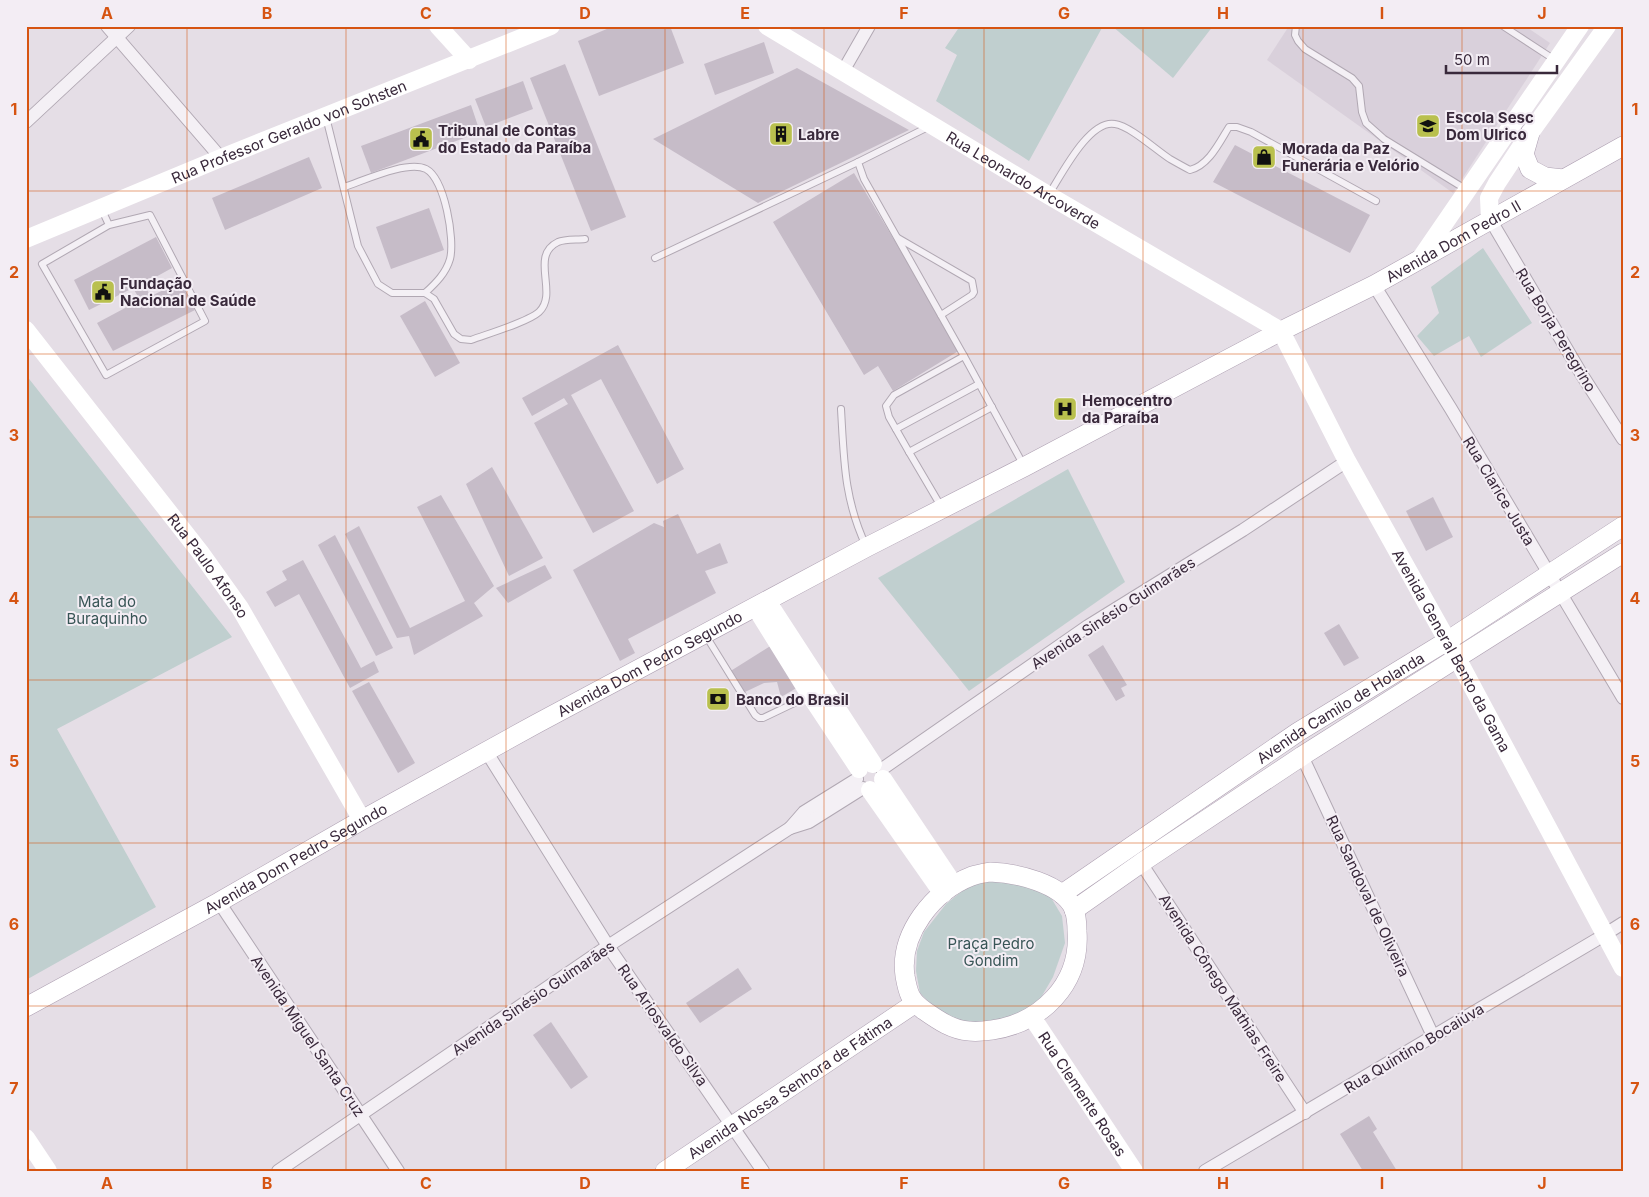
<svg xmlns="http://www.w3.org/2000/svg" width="1649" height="1197" viewBox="0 0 1649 1197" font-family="Inter,sans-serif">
<rect width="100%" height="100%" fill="#e5dee6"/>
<path fill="#d9d0db" d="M 1289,26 L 1525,26 L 1550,43 L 1453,193 L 1267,60 Z"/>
<g fill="#c0cfcf">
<path d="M 960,26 L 1103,26 L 1029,161 L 936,101 L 957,55 L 945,48 Z"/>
<path d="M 1112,26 L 1213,26 L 1173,78 Z"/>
<path d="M 1483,248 L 1532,323 L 1481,357 L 1469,336 L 1434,356 L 1417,336 L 1439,313 L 1431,287 Z"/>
<path d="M 26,375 L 232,637 L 57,729 L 156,907 L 26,980 Z"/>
<path d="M 1068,469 L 1125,582 L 969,691 L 878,578 Z"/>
<path d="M 1005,877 L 1050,896 L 1062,916 L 1065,943 L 1053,977 L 1039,1001 L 1010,1018 L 978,1026 L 944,1018 L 920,993 L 916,971 L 917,951 L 924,932 L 946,904 L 972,883 Z"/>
</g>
<g fill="#c6bcc8">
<path d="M 614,26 L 670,26 L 684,63 L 599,96 L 578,41 Z"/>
<path d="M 764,42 L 774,73 L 715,95 L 704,64 Z"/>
<path d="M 565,64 L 626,217 L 591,231 L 530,78 Z"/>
<path d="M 797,68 L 909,130 L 758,203 L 653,139 Z"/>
<path d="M 523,81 L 533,109 L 486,127 L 475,99 Z"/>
<path d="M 471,105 L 480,132 L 371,173 L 361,146 Z"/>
<path d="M 1235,145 L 1370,215 L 1350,253 L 1213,182 Z"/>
<path d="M 309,157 L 322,188 L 225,230 L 212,198 Z"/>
<path d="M 854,173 L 960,350 L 893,391 L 878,366 L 864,375 L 773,222 Z"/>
<path d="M 429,208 L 444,250 L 391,269 L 376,227 Z"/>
<path d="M 156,237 L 172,268 L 143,284 L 151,296 L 180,282 L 195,310 L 113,351 L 97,323 L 140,300 L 133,288 L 89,310 L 74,280 Z"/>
<path d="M 425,301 L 460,363 L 435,377 L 400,316 Z"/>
<path d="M 618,345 L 684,469 L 657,484 L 601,379 L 571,395 L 634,511 L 593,533 L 534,423 L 568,404 L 564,398 L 532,416 L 522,398 Z"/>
<path d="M 492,467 L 543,558 L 509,576 L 466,484 Z"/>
<path d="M 441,495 L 494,586 L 474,603 L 483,616 L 414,655 L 409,636 L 397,638 L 345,534 L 359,526 L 410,628 L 465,601 L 417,507 Z"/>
<path d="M 1433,497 L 1453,537 L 1426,551 L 1406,511 Z"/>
<path d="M 678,514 L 697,554 L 720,543 L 728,563 L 705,571 L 716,593 L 628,639 L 635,653 L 620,661 L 573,570 L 654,523 L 664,527 L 663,521 Z"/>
<path d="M 335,535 L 393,648 L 376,656 L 318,545 Z"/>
<path d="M 303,560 L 361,668 L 374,661 L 379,672 L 350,688 L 299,594 L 275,607 L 266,592 L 287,580 L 282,571 Z"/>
<path d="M 545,565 L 552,578 L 508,603 L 496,588 Z"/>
<path d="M 1339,624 L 1359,658 L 1344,666 L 1324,633 Z"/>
<path d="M 772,645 L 800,686 L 781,697 L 777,682 L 764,683 L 745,692 L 729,672 Z"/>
<path d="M 1103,645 L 1127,685 L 1121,688 L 1125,696 L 1116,701 L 1088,655 Z"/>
<path d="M 369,682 L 415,763 L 398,773 L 352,691 Z"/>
<path d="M 738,968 L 752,989 L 700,1023 L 686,1003 Z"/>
<path d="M 551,1022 L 588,1077 L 571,1089 L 533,1035 Z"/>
<path d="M 1369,1116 L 1377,1129 L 1373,1132 L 1397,1171 L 1363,1171 L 1340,1134 Z"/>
</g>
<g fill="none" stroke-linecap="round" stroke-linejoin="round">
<defs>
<g id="lane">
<path d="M 1296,26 L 1295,35 L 1298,41 L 1305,49 L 1352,78 L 1359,86 L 1362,112 L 1366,123 L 1384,139 L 1467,190"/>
<path d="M 1503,26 L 1555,60"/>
<path d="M 326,117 L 358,246 L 378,284 L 392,293 L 425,293 L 434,299 L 454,334 L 461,339 L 471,340 C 487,334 528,322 539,312 C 559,293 529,256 558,242 C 565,239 577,240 585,239"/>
<path d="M 930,126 L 858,162 L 864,179 L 964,356 L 1024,466"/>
<path d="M 344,187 C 363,181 407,160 426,169 C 445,179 455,240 450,259 C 446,273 436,283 425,293"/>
<path d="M 1049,194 C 1061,176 1089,119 1115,124 C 1130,126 1156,150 1170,159 C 1177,163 1184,167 1190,170 C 1209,165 1219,143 1229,127 L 1237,127 L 1251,132 L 1376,201"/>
<path d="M 102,210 L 109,225 L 42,264 L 106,375 L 205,321 L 150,215 L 109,225"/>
<path d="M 898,238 L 972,281 L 974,292 L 972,295 L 941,315"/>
<path d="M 655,258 L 858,162"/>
<path d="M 841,409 C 844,460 844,499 866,546"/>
<path d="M 896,429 L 979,384"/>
<path d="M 909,452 L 992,407"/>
<path d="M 942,508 L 909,452 L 889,417 L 886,406 L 894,395 L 964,356"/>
<path d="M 706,636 L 755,715 L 759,718 L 763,718 L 809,696"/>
</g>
<g id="street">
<path d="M 107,26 L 221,158"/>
<path d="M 842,73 L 869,26"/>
<path d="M 26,122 L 129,26"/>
<path d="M 1490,219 L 1582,375 L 1623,439"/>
<path d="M 1374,285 L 1451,409 L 1623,698"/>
<path d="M 486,751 L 608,946 L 763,1171"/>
<path d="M 1302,756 L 1433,1036"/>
<path d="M 882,769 L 1088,626 L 1243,530 L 1347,461"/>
<path d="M 790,828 L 809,822 L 863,788"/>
<path d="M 1141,863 L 1305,1113"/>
<path d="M 219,902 L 398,1171"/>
<path d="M 278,1171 L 608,946 L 790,828 L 804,812 L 857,779"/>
<path d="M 1205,1171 L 1596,940 L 1623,923"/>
</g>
<g id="primary">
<path d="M 1530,133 L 1524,154 L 1530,169 L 1545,177 L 1563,179"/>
<path d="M 990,872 C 1016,873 1062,883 1074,909 C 1076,915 1077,925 1077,931 C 1081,984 1041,1023 992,1030 C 985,1031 976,1032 969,1031 C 952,1030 938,1020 925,1011 C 910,1001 908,993 905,976 C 899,934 933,891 972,876 C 978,874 984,873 990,872 Z"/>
<path id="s5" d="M 1062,894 L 1298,732 L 1447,641 L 1623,526"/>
<path d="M 1074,910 L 1141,863 L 1302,756 L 1623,553"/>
<path id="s6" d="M 26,1007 L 219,902 L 362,820 L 536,724 L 867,547 L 1024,467 L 1281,331 L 1374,285 L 1623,146"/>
<path id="s7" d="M 665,1171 L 914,1004"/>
</g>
</defs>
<use href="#lane" stroke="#b1a8b3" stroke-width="8"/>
<use href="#street" stroke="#b1a8b3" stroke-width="14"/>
<use href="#primary" stroke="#ad9fb1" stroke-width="20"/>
<use href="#lane" stroke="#f4f0f5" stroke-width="6"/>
<use href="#street" stroke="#f4f0f5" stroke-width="12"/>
<g stroke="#fff" stroke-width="18">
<path d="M 438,26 L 469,60"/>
<path id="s1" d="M 767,26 L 1048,195 L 1281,331 L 1347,461 L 1457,658 L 1623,968"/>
<path d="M 1490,219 L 1489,198 L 1497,183 L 1530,133 L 1607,26"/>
<path id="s2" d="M 26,239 L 221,158 L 551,26"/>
<path d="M 1420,259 L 1580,26"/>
<path id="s3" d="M 26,330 L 200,552 L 240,608 L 362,820"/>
<path d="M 767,601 L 873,764"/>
<path d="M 756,608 L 810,695 L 859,769"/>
<path d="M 883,779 L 954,885"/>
<path d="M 870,790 L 943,894"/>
<path id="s4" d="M 1032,1017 L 1134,1171"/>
<path d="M 26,1138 L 48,1171"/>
</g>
<use href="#primary" stroke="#fff" stroke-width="19"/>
</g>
<path fill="none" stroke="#d65411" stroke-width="1" stroke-opacity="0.55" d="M 187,26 L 187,1171M 346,26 L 346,1171M 506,26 L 506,1171M 665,26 L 665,1171M 824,26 L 824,1171M 984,26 L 984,1171M 1143,26 L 1143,1171M 1303,26 L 1303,1171M 1462,26 L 1462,1171M 26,191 L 1623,191M 26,354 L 1623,354M 26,517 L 1623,517M 26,680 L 1623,680M 26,843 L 1623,843M 26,1006 L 1623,1006"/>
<defs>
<symbol id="school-square" viewBox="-11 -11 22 22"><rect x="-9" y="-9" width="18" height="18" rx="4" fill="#b9c04e" stroke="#f3edf4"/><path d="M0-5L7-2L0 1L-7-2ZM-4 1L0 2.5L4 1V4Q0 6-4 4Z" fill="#111"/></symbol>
<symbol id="building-square" viewBox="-11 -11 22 22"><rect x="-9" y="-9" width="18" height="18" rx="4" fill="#b9c04e" stroke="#f3edf4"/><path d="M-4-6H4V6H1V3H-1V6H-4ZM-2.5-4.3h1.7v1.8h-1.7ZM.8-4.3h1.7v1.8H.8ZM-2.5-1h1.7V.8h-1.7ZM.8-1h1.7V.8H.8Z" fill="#111"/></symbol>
<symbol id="civic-square" viewBox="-11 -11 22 22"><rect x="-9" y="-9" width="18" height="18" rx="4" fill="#b9c04e" stroke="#f3edf4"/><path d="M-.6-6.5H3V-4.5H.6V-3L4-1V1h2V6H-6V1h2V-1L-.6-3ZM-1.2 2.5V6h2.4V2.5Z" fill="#111"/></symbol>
<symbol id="shop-square" viewBox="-11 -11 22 22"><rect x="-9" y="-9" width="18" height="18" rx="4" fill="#b9c04e" stroke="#f3edf4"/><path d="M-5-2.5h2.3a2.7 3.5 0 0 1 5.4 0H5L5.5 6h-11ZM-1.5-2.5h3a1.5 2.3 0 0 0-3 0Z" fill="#111"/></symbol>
<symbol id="hospital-square" viewBox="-11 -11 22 22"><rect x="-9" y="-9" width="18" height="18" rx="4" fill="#b9c04e" stroke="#f3edf4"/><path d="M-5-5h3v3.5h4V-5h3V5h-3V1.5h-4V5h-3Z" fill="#111"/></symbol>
<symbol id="bank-square" viewBox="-11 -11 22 22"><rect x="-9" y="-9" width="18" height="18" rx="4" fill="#b9c04e" stroke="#f3edf4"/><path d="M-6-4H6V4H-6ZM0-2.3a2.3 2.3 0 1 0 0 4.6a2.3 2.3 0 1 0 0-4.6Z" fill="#111"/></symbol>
</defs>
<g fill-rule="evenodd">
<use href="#school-square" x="1414" y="112" width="28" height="28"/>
<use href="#building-square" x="767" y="120" width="28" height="28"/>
<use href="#civic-square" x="407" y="125" width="28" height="28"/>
<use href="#shop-square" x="1250" y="143" width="28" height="28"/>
<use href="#civic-square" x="89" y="278" width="28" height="28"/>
<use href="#hospital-square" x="1051" y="395" width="28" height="28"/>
<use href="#bank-square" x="704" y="685" width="28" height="28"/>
</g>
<g text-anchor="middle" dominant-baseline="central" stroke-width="4" stroke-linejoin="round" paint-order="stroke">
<g font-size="15" font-weight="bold" fill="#39293b" stroke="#f3edf4" text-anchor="start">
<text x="1446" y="117">Escola Sesc<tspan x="1446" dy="17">Dom Ulrico</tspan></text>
<text x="438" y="130">Tribunal de Contas<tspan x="438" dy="17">do Estado da Paraíba</tspan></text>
<text x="798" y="134">Labre</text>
<text x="1282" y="148">Morada da Paz<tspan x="1282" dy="17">Funerária e Velório</tspan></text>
<text x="120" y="283">Fundação<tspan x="120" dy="17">Nacional de Saúde</tspan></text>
<text x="1082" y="400">Hemocentro<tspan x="1082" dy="17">da Paraíba</tspan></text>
<text x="736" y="699">Banco do Brasil</text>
</g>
<g font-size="15" fill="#39293b" stroke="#f3edf4">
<text stroke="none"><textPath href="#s2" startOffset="284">Rua Professor Geraldo von Sohsten</textPath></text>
<text stroke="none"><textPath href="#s1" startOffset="299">Rua Leonardo Arcoverde</textPath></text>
<text stroke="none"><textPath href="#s6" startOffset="1620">Avenida Dom Pedro II</textPath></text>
<text transform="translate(1556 330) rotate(59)">Rua Borja Peregrino</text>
<text transform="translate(1499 491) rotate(59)">Rua Clarice Justa</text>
<text stroke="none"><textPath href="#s3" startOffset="298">Rua Paulo Afonso</textPath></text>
<text transform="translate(1113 613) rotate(-33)">Avenida Sinésio Guimarães</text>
<text stroke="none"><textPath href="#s1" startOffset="960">Avenida General Bento da Gama</textPath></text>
<text stroke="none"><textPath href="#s6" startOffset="712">Avenida Dom Pedro Segundo</textPath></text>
<text stroke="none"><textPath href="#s5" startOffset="335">Avenida Camilo de Holanda</textPath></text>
<text stroke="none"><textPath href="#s6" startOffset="308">Avenida Dom Pedro Segundo</textPath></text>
<text transform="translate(1368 896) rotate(65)">Rua Sandoval de Oliveira</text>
<text transform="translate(1223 988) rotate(57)">Avenida Cônego Mathias Freire</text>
<text transform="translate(533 998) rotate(-34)">Avenida Sinésio Guimarães</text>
<text transform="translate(663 1025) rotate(55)">Rua Ariosvaldo Silva</text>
<text transform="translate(308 1036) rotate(56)">Avenida Miguel Santa Cruz</text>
<text transform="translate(1414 1048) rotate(-31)">Rua Quintino Bocaiúva</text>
<text stroke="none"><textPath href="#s7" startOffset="150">Avenida Nossa Senhora de Fátima</textPath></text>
<text stroke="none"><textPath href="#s4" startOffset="92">Rua Clemente Rosas</textPath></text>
</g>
<g font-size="15" fill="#385556" stroke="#f3edf4">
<text x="107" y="601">Mata do<tspan x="107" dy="17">Buraquinho</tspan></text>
<text x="991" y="943">Praça Pedro<tspan x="991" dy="17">Gondim</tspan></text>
</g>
</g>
<rect width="1649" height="1197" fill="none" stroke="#f3edf4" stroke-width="55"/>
<path d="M1446 65v8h111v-8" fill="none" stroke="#39293b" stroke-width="2.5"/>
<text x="1454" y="65" font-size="15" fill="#39293b" stroke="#f3edf4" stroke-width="4" paint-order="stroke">50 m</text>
<rect x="28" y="28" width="1594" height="1142" fill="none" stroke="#d65411" stroke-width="2"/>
<g font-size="16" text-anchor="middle" font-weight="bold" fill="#d65411">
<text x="107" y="19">A</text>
<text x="267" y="19">B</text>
<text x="426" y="19">C</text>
<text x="585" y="19">D</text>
<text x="745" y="19">E</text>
<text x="904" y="19">F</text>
<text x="1064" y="19">G</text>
<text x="1223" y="19">H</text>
<text x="1382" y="19">I</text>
<text x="1542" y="19">J</text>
<text x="14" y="115">1</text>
<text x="1635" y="115">1</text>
<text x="14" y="278">2</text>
<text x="1635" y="278">2</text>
<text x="14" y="441">3</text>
<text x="1635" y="441">3</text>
<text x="14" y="604">4</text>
<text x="1635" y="604">4</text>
<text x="14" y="767">5</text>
<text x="1635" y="767">5</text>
<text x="14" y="930">6</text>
<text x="1635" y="930">6</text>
<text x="14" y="1094">7</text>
<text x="1635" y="1094">7</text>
<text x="107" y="1189">A</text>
<text x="267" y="1189">B</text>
<text x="426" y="1189">C</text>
<text x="585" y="1189">D</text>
<text x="745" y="1189">E</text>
<text x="904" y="1189">F</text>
<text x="1064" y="1189">G</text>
<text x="1223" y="1189">H</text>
<text x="1382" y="1189">I</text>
<text x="1542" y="1189">J</text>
</g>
</svg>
